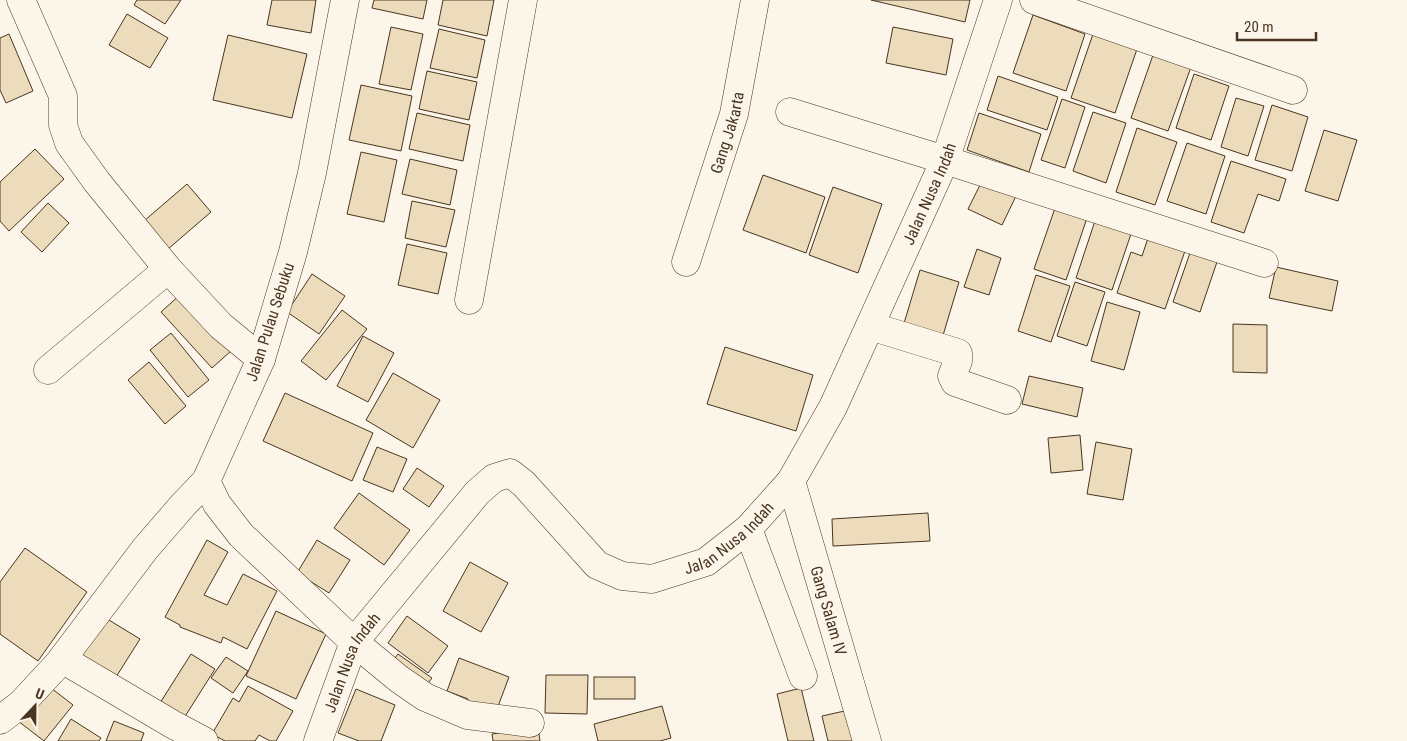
<svg xmlns="http://www.w3.org/2000/svg" width="1407" height="741" viewBox="0 0 1407 741" font-family="'Roboto Condensed',sans-serif">
<rect width="100%" height="100%" fill="#fbf6e9"/>
<g fill="#ecdcbc" stroke="#4a3520">
<path d="M 137,0 L 181,0 L 165,24 L 134,5 Z"/>
<path d="M 272,0 L 316,0 L 311,33 L 267,25 Z"/>
<path d="M 374,0 L 427,0 L 423,19 L 372,8 Z"/>
<path d="M 443,0 L 494,0 L 487,36 L 438,25 Z"/>
<path d="M 871,0 L 970,0 L 965,22 Z"/>
<path d="M 127,14 L 168,38 L 150,68 L 109,45 Z"/>
<path d="M 1033,15 L 1085,34 L 1066,91 L 1013,73 Z"/>
<path d="M 391,27 L 423,34 L 411,90 L 379,84 Z"/>
<path d="M 893,27 L 953,39 L 946,75 L 886,63 Z"/>
<path d="M 439,29 L 485,40 L 477,78 L 430,68 Z"/>
<path d="M 9,34 L 33,91 L 6,103 L 0,90 L 0,38 Z"/>
<path d="M 1093,34 L 1137,49 L 1115,113 L 1071,98 Z"/>
<path d="M 228,35 L 307,54 L 292,118 L 213,100 Z"/>
<path d="M 1153,55 L 1191,67 L 1168,131 L 1131,118 Z"/>
<path d="M 427,71 L 477,82 L 469,120 L 419,109 Z"/>
<path d="M 1194,74 L 1229,86 L 1211,140 L 1176,128 Z"/>
<path d="M 998,76 L 1058,97 L 1047,130 L 987,110 Z"/>
<path d="M 361,85 L 412,96 L 401,151 L 349,140 Z"/>
<path d="M 1236,98 L 1264,106 L 1248,156 L 1221,147 Z"/>
<path d="M 1062,99 L 1085,107 L 1065,168 L 1041,160 Z"/>
<path d="M 1272,105 L 1308,117 L 1292,171 L 1255,160 Z"/>
<path d="M 1093,112 L 1126,123 L 1106,183 L 1073,171 Z"/>
<path d="M 417,113 L 470,125 L 463,161 L 409,149 Z"/>
<path d="M 979,113 L 1041,134 L 1029,172 L 967,150 Z"/>
<path d="M 1137,128 L 1177,142 L 1155,205 L 1116,192 Z"/>
<path d="M 1324,130 L 1357,140 L 1338,201 L 1305,191 Z"/>
<path d="M 1187,143 L 1225,156 L 1206,214 L 1167,201 Z"/>
<path d="M 35,149 L 64,179 L 9,231 L 0,221 L 0,182 Z"/>
<path d="M 361,152 L 397,160 L 384,222 L 347,214 Z"/>
<path d="M 410,159 L 457,170 L 450,205 L 402,194 Z"/>
<path d="M 1231,161 L 1286,179 L 1279,201 L 1258,194 L 1244,233 L 1211,222 Z"/>
<path d="M 763,175 L 825,197 L 806,253 L 743,230 Z"/>
<path d="M 985,175 L 1018,192 L 1002,225 L 968,209 Z"/>
<path d="M 187,184 L 211,212 L 168,249 L 144,221 Z"/>
<path d="M 833,187 L 882,204 L 858,273 L 809,255 Z"/>
<path d="M 412,201 L 455,210 L 446,247 L 405,238 Z"/>
<path d="M 48,203 L 69,223 L 42,252 L 21,232 Z"/>
<path d="M 1055,208 L 1087,218 L 1066,280 L 1034,269 Z"/>
<path d="M 1097,215 L 1133,228 L 1112,290 L 1076,278 Z"/>
<path d="M 1150,232 L 1187,245 L 1165,309 L 1117,293 L 1131,252 L 1142,256 Z"/>
<path d="M 407,244 L 447,253 L 438,294 L 398,285 Z"/>
<path d="M 1192,247 L 1219,256 L 1200,312 L 1173,302 Z"/>
<path d="M 977,249 L 1001,258 L 989,295 L 964,287 Z"/>
<path d="M 1276,267 L 1338,281 L 1332,311 L 1269,298 Z"/>
<path d="M 920,270 L 959,282 L 941,342 L 902,330 Z"/>
<path d="M 312,274 L 345,296 L 319,334 L 287,312 Z"/>
<path d="M 1036,275 L 1070,286 L 1051,342 L 1018,331 Z"/>
<path d="M 1075,282 L 1105,292 L 1087,346 L 1057,336 Z"/>
<path d="M 181,294 L 232,350 L 212,368 L 161,312 Z"/>
<path d="M 1107,302 L 1140,312 L 1124,370 L 1091,361 Z"/>
<path d="M 342,310 L 367,329 L 326,380 L 301,361 Z"/>
<path d="M 1233,324 L 1267,325 L 1267,373 L 1233,372 Z"/>
<path d="M 171,333 L 209,380 L 188,397 L 150,350 Z"/>
<path d="M 363,336 L 394,353 L 368,402 L 337,386 Z"/>
<path d="M 725,347 L 813,375 L 796,431 L 707,404 Z"/>
<path d="M 149,362 L 186,406 L 165,424 L 128,380 Z"/>
<path d="M 393,373 L 440,400 L 413,448 L 366,420 Z"/>
<path d="M 1029,376 L 1083,388 L 1077,417 L 1022,404 Z"/>
<path d="M 285,393 L 373,433 L 352,481 L 263,441 Z"/>
<path d="M 1080,435 L 1083,470 L 1051,473 L 1048,438 Z"/>
<path d="M 1096,442 L 1132,449 L 1123,500 L 1087,494 Z"/>
<path d="M 377,447 L 407,459 L 393,492 L 363,480 Z"/>
<path d="M 417,468 L 444,486 L 429,507 L 403,489 Z"/>
<path d="M 359,493 L 410,530 L 384,565 L 334,528 Z"/>
<path d="M 928,513 L 930,541 L 833,546 L 832,519 Z"/>
<path d="M 207,540 L 228,552 L 204,595 L 227,605 L 243,574 L 277,591 L 247,649 L 223,637 L 221,643 L 180,627 L 180,625 L 165,617 Z"/>
<path d="M 317,540 L 350,560 L 329,593 L 297,573 Z"/>
<path d="M 25,548 L 87,592 L 38,661 L 0,634 L 0,582 Z"/>
<path d="M 470,562 L 508,583 L 481,632 L 443,611 Z"/>
<path d="M 276,611 L 326,634 L 296,699 L 246,676 Z"/>
<path d="M 407,616 L 448,646 L 428,673 L 388,643 Z"/>
<path d="M 104,617 L 140,639 L 116,677 L 81,655 Z"/>
<path d="M 191,654 L 215,669 L 184,718 L 160,703 Z"/>
<path d="M 398,654 L 432,678 L 423,690 L 389,666 Z"/>
<path d="M 226,657 L 248,671 L 233,693 L 211,678 Z"/>
<path d="M 459,658 L 509,677 L 497,709 L 465,709 L 468,699 L 447,691 Z"/>
<path d="M 546,675 L 588,675 L 587,714 L 545,713 Z"/>
<rect x="594" y="677" width="41" height="22"/>
<path d="M 46,684 L 73,705 L 44,741 L 18,721 Z"/>
<path d="M 248,686 L 293,711 L 276,741 L 270,741 L 259,735 L 255,741 L 225,741 L 212,734 L 233,698 L 239,702 Z"/>
<path d="M 801,688 L 814,741 L 788,741 L 777,694 Z"/>
<path d="M 356,689 L 395,705 L 381,741 L 359,741 L 338,733 Z"/>
<path d="M 662,706 L 671,738 L 660,741 L 598,741 L 594,724 Z"/>
<path d="M 849,710 L 856,741 L 828,741 L 822,716 Z"/>
<path d="M 71,719 L 101,738 L 99,741 L 58,741 Z"/>
<path d="M 114,721 L 144,733 L 141,741 L 106,741 Z"/>
<path d="M 538,727 L 540,741 L 493,741 L 492,734 Z"/>
</g>
<g fill="none" stroke-linecap="round" stroke-linejoin="round">
<defs>
<g id="minor">
<path d="M 21,0 L 63,96 L 63,125 L 69,143 L 97,182 L 168,269 L 221,326 L 261,359"/>
<path d="M 345,0 L 312,173 L 293,252 L 261,359 L 206,481 L 217,504 L 241,535 L 354,642 L 399,679 L 425,697 L 467,715 L 530,723"/>
<path d="M 1034,0 L 1293,90"/>
<path d="M 790,112 L 945,160 L 1264,263"/>
<path id="s1" d="M 686,262 L 734,114 L 755,0"/>
<path d="M 469,300 L 523,0"/>
<path d="M 870,326 L 958,353 L 958,361 L 952,376 L 955,382 L 1007,400"/>
<path d="M 48,370 L 168,269"/>
<path id="s2" d="M 791,481 L 867,741"/>
<path d="M 748,529 L 803,676"/>
<path d="M 62,659 L 172,724 L 204,741"/>
<path d="M 0,720 L 21,704 L 59,663 L 145,549 L 183,505 L 206,481"/>
<path id="s3" d="M 318,741 L 354,642 L 477,493 L 494,478 L 510,473 L 524,484 L 597,565 L 622,576 L 652,579 L 706,562 L 748,529 L 791,481 L 833,407 L 945,160 L 998,0"/>
</g>
</defs>
<use href="#minor" stroke="#4a3520" stroke-width="29"/>
<use href="#minor" stroke="#fbf6e9" stroke-width="28"/>
</g>
<g text-anchor="middle" dominant-baseline="central" stroke-width="4" stroke-linejoin="round" paint-order="stroke">
<g font-size="16" fill="#4a3520" stroke="#fbf6e9">
<text stroke="none"><textPath href="#s1" startOffset="136">Gang Jakarta</textPath></text>
<text stroke="none"><textPath href="#s3" startOffset="1016">Jalan Nusa Indah</textPath></text>
<text transform="translate(270 322) rotate(-72)">Jalan Pulau Sebuku</text>
<text stroke="none"><textPath href="#s3" startOffset="611">Jalan Nusa Indah</textPath></text>
<text stroke="none"><textPath href="#s2" startOffset="135">Gang Salam IV</textPath></text>
<text stroke="none"><textPath href="#s3" startOffset="86">Jalan Nusa Indah</textPath></text>
</g>
</g>
<g transform="translate(35 706) rotate(22)" stroke="#fbf6e9" stroke-width="4" paint-order="stroke">
<path d="M0-4L9 19L0 12L-9 19Z" fill="#4a3520"/>
<text y="-8" font-size="14" font-weight="bold" text-anchor="middle" fill="#4a3520">U</text>
</g>
<path d="M1237 32v8h79v-8" fill="none" stroke="#4a3520" stroke-width="2.5"/>
<text x="1244" y="32" font-size="15" fill="#4a3520" stroke="#fbf6e9" stroke-width="4" paint-order="stroke">20 m</text>
</svg>
